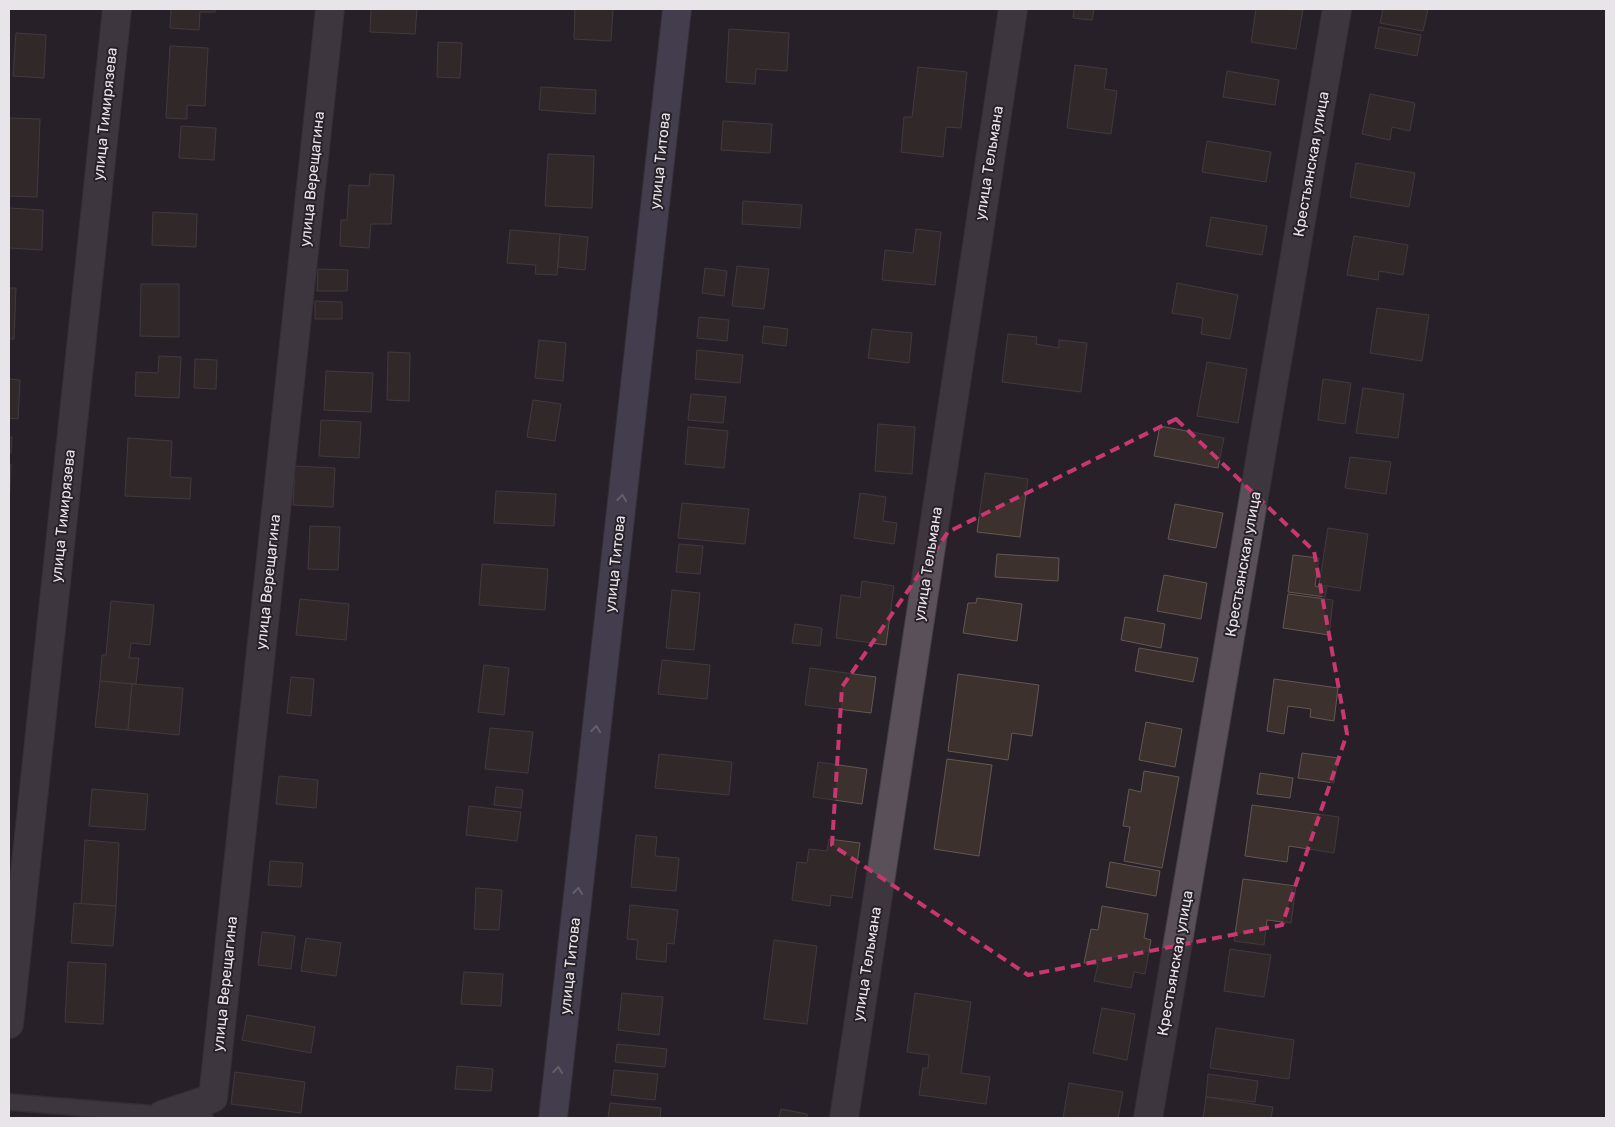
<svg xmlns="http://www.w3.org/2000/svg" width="1615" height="1127" viewBox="0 0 1615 1127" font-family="Rubik,sans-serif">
<rect width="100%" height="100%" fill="#282129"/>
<g fill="#3c312c" stroke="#635751">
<path d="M 171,9 L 215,9 L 215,12 L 200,12 L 199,30 L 170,28 Z"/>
<path d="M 371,9 L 417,9 L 415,34 L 370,32 Z"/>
<path d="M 575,9 L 613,9 L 611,41 L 574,39 Z"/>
<path d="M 1074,9 L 1094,9 L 1092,20 L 1073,18 Z"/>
<path d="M 1256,9 L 1303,10 L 1296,49 L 1251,42 Z"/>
<path d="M 1383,9 L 1428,9 L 1423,31 L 1380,23 Z"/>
<path d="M 1379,27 L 1421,35 L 1417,56 L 1375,48 Z"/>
<path d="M 729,29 L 789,33 L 787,71 L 756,69 L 755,84 L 726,82 Z"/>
<path d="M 16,33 L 46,35 L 44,78 L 13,76 Z"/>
<path d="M 438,42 L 462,43 L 460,78 L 437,77 Z"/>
<path d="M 170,46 L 208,48 L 205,106 L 187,105 L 187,119 L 166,118 Z"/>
<path d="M 1075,65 L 1107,69 L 1104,89 L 1117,91 L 1111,134 L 1067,128 Z"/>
<path d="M 918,67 L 967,72 L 961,128 L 946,127 L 943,157 L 901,152 L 904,117 L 912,117 Z"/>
<path d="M 1227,71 L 1279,80 L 1275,105 L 1223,97 Z"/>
<path d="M 541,87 L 596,90 L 595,114 L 539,110 Z"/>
<path d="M 1370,94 L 1415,103 L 1410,131 L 1392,127 L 1390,140 L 1362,134 Z"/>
<path d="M 9,118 L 40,119 L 37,197 L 9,196 Z"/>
<path d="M 723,121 L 772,124 L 770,153 L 721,150 Z"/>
<path d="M 181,126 L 216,128 L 214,160 L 179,158 Z"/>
<path d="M 1207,141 L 1271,152 L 1266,182 L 1202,172 Z"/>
<path d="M 548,154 L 594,156 L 592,208 L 545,206 Z"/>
<path d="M 1356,163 L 1415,173 L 1409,207 L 1350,197 Z"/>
<path d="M 370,174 L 394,175 L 391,224 L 371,224 L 369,248 L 340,246 L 341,220 L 347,220 L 349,185 L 369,186 Z"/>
<path d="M 743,201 L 802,205 L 800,228 L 742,224 Z"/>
<path d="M 9,208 L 43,210 L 42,250 L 9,248 Z"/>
<path d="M 153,212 L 197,214 L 196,247 L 152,245 Z"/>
<path d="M 1211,217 L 1267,226 L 1262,255 L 1206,246 Z"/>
<path d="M 916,229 L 941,232 L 935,285 L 882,280 L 885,250 L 913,253 Z"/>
<path d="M 510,230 L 560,234 L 557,275 L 535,274 L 536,265 L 507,263 Z"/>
<path d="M 560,234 L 588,237 L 585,270 L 558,267 Z"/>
<path d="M 1354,236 L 1408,245 L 1403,275 L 1379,271 L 1378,280 L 1347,275 Z"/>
<path d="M 737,266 L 769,269 L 764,309 L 732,306 Z"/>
<path d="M 705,268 L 727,271 L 724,296 L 702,293 Z"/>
<path d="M 318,269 L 348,270 L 347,291 L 317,291 Z"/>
<path d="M 1177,283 L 1238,295 L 1230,339 L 1201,334 L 1203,318 L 1172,313 Z"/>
<path d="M 141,284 L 179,284 L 179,337 L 140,336 Z"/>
<path d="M 9,288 L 16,288 L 14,339 L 9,339 Z"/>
<path d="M 315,301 L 342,302 L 342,319 L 315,319 Z"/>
<path d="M 1377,308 L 1429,315 L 1422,361 L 1370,353 Z"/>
<path d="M 699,317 L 729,320 L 727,341 L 697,338 Z"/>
<path d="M 764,326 L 788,329 L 786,346 L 762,343 Z"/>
<path d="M 872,329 L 912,333 L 909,363 L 868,358 Z"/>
<path d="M 1008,334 L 1037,337 L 1036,344 L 1059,348 L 1059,340 L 1087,343 L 1081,392 L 1002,382 Z"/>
<path d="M 539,340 L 566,343 L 563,381 L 535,378 Z"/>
<path d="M 697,350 L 743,355 L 740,383 L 695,379 Z"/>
<path d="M 388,352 L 410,353 L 409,401 L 387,400 Z"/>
<path d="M 159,356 L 181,357 L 179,398 L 135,396 L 136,372 L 158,373 Z"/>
<path d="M 195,359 L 217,360 L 216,389 L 194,388 Z"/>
<path d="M 1207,362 L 1247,369 L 1238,423 L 1197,416 Z"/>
<path d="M 326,371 L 373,373 L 371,412 L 324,410 Z"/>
<path d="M 9,379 L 20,380 L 18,419 L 9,418 Z"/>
<path d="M 1323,379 L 1351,383 L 1345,424 L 1318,420 Z"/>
<path d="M 1363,388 L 1404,394 L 1398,438 L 1356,433 Z"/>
<path d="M 691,394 L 726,397 L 723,423 L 688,420 Z"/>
<path d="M 533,400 L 561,404 L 555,441 L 527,437 Z"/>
<path d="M 321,420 L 361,422 L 359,458 L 319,456 Z"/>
<path d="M 878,424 L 915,427 L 912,474 L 875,471 Z"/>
<path d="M 1160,426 L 1224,438 L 1218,468 L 1154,456 Z"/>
<path d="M 688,427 L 728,431 L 724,468 L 685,464 Z"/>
<path d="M 9,437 L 12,437 L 11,453 L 9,453 Z"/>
<path d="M 128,438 L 172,441 L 170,477 L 191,478 L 190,499 L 125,496 Z"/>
<path d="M 1350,457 L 1391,462 L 1386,494 L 1345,488 Z"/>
<path d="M 9,464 L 11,464 L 9,506 Z"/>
<path d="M 295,466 L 335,468 L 333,507 L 293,505 Z"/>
<path d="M 985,473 L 1028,479 L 1020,537 L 977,532 Z"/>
<path d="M 496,491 L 556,494 L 554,526 L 494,523 Z"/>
<path d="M 860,493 L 886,497 L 883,521 L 897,523 L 894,544 L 854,538 Z"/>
<path d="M 682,503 L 749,509 L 745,544 L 678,538 Z"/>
<path d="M 1175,504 L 1223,513 L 1216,548 L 1168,539 Z"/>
<path d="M 310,526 L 340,527 L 338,570 L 308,569 Z"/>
<path d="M 1328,528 L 1368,534 L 1360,591 L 1319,585 Z"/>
<path d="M 679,544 L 703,546 L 700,574 L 676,572 Z"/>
<path d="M 997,554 L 1059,558 L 1058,581 L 995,577 Z"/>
<path d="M 1293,555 L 1319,558 L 1315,586 L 1327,588 L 1325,597 L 1288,592 Z"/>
<path d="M 482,564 L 548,569 L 545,610 L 479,605 Z"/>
<path d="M 1164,575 L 1207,583 L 1201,619 L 1157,611 Z"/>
<path d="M 862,581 L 894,586 L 886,645 L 836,638 L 841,595 L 860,598 Z"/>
<path d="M 672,590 L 700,593 L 694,650 L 666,648 Z"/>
<path d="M 1288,594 L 1333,600 L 1329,635 L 1283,628 Z"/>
<path d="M 977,598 L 1022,604 L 1017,641 L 963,633 L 968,603 L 976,603 Z"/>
<path d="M 300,599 L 349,604 L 346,640 L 296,635 Z"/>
<path d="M 111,601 L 154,605 L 150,645 L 131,643 L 129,658 L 139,658 L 136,684 L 100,681 L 102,655 L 106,655 Z"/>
<path d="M 1125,617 L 1165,624 L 1161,648 L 1121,640 Z"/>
<path d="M 795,624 L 822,628 L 820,646 L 792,643 Z"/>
<path d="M 1139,648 L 1198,658 L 1193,682 L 1135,671 Z"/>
<path d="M 662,660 L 710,665 L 707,699 L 658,694 Z"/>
<path d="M 484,665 L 509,668 L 504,715 L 478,712 Z"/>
<path d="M 810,668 L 876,677 L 871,713 L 805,705 Z"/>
<path d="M 958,674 L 1039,685 L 1032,736 L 1012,733 L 1008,760 L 948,751 Z"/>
<path d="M 291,677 L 314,679 L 311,716 L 287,713 Z"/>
<path d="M 1274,679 L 1338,688 L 1334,721 L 1310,717 L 1311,709 L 1288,706 L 1284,734 L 1267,731 Z"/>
<path d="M 100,681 L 132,684 L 128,730 L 95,727 Z"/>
<path d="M 132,684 L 183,688 L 179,735 L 128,730 Z"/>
<path d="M 1146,722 L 1182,729 L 1175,767 L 1139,760 Z"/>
<path d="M 490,728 L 533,732 L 528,773 L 485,769 Z"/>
<path d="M 1302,753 L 1338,758 L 1334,783 L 1298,778 Z"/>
<path d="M 659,754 L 732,762 L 729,795 L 655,788 Z"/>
<path d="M 947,759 L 992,765 L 979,856 L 934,849 Z"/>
<path d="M 818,762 L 867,769 L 862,804 L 813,797 Z"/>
<path d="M 1144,771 L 1179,777 L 1162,868 L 1124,861 L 1130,827 L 1123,826 L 1129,789 L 1141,792 Z"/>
<path d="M 1260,773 L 1293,778 L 1290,798 L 1257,794 Z"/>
<path d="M 279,776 L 318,780 L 316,808 L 276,804 Z"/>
<path d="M 496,787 L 523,790 L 521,808 L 494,805 Z"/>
<path d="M 92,789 L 148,794 L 145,830 L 89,826 Z"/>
<path d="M 1252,805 L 1339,817 L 1334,853 L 1289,846 L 1287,862 L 1245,856 Z"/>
<path d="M 469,806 L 521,812 L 517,841 L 466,835 Z"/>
<path d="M 636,835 L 657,837 L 655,856 L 679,858 L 676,891 L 631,887 Z"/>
<path d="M 829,839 L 860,843 L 852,898 L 831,895 L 830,906 L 792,900 L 797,862 L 807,863 L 809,849 L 827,851 Z"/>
<path d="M 85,840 L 119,843 L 116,906 L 81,904 Z"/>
<path d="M 270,861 L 303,863 L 301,887 L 268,885 Z"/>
<path d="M 1110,862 L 1160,871 L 1156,896 L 1106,887 Z"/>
<path d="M 1243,879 L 1296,886 L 1291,923 L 1267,920 L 1264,945 L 1234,941 Z"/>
<path d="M 476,888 L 502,890 L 499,930 L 474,929 Z"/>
<path d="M 74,903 L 116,906 L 113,946 L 71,943 Z"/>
<path d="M 630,905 L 678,910 L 674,944 L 667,943 L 666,962 L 636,959 L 638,940 L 627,939 Z"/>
<path d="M 1102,906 L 1148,914 L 1144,938 L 1151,940 L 1145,974 L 1134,972 L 1131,988 L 1094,981 L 1098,965 L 1084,963 L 1091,929 L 1098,930 Z"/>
<path d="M 262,932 L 295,936 L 291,969 L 258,965 Z"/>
<path d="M 306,938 L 341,943 L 336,976 L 301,971 Z"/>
<path d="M 774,940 L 817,946 L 807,1024 L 764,1019 Z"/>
<path d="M 1230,949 L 1271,955 L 1264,997 L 1224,991 Z"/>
<path d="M 68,962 L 106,964 L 103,1024 L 65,1022 Z"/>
<path d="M 464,972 L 503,974 L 501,1006 L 461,1004 Z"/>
<path d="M 622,993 L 663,997 L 659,1035 L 618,1030 Z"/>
<path d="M 915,993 L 971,1002 L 961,1073 L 990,1077 L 986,1104 L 919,1095 L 923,1068 L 928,1068 L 929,1055 L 907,1052 Z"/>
<path d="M 1102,1008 L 1135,1014 L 1127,1060 L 1093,1053 Z"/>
<path d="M 247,1015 L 315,1027 L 311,1053 L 242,1040 Z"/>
<path d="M 1216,1028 L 1294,1040 L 1289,1079 L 1210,1068 Z"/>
<path d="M 617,1044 L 667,1049 L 665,1067 L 615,1062 Z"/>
<path d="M 457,1066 L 493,1069 L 491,1091 L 455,1089 Z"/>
<path d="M 614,1070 L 658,1074 L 655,1100 L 611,1095 Z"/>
<path d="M 235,1072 L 305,1082 L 301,1113 L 231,1104 Z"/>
<path d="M 1208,1074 L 1258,1081 L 1255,1102 L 1206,1097 Z"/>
<path d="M 1069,1083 L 1123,1092 L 1118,1118 L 1063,1118 Z"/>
<path d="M 1206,1097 L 1273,1107 L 1271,1118 L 1203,1118 Z"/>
<path d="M 610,1103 L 661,1108 L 660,1118 L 608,1118 Z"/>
<path d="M 781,1109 L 807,1114 L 807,1118 L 779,1118 Z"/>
</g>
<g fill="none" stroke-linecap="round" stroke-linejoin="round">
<defs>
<path id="lane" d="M 9,1102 L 205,1118"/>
<g id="street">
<path d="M 9,1024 L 117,9"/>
<path d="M 162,1118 L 162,1115 L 213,1098 L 330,9"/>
<path d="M 844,1118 L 1013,9"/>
<path d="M 1148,1118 L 1337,9"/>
</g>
<path id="secondary" d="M 553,1118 L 677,9"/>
</defs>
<use href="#lane" stroke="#453e46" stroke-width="18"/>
<use href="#street" stroke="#453e46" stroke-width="30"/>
<use href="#secondary" stroke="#453e46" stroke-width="30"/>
<use href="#lane" stroke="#595059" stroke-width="15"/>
<use href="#street" stroke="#595059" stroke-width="28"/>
<use href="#secondary" stroke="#65607a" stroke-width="28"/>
</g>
<defs><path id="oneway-chevron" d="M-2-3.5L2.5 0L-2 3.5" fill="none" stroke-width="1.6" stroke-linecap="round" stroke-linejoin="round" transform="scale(1.25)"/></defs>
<g stroke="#aea9b7">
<use href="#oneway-chevron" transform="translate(622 498) rotate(-84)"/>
<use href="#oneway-chevron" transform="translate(596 729) rotate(-84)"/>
<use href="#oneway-chevron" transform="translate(578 891) rotate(-84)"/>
<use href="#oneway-chevron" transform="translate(558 1070) rotate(-84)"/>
</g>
<path d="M0 0H1615V1127H0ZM 1176,419 L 1314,551 L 1347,734 L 1282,925 L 1028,975 L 832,845 L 842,687 L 948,532 Z" fill="#282129" fill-opacity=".55" fill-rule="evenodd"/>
<path fill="none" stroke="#c83770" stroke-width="4" stroke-dasharray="10 6" stroke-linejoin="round" d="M 1176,419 L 1314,551 L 1347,734 L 1282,925 L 1028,975 L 832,845 L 842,687 L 948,532 Z"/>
<g text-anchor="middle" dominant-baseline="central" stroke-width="4" stroke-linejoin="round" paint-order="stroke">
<g font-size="15" fill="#e9e4e9" stroke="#282129">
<text transform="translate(105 114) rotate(-84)">улица Тимирязева</text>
<text transform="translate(660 161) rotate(-84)">улица Титова</text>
<text transform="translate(989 163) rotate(-81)">улица Тельмана</text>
<text transform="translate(1311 164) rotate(-80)">Крестьянская улица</text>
<text transform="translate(312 179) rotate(-84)">улица Верещагина</text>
<text transform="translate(63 516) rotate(-84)">улица Тимирязева</text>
<text transform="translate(615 564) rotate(-84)">улица Титова</text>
<text transform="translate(928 564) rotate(-81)">улица Тельмана</text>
<text transform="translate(1243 564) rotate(-80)">Крестьянская улица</text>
<text transform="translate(268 582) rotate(-84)">улица Верещагина</text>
<text transform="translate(1175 963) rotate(-80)">Крестьянская улица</text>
<text transform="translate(867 964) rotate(-81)">улица Тельмана</text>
<text transform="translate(570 966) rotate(-84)">улица Титова</text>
<text transform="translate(225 984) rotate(-84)">улица Верещагина</text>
</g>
</g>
<rect width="1615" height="1127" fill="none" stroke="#e9e4e9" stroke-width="20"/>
</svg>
